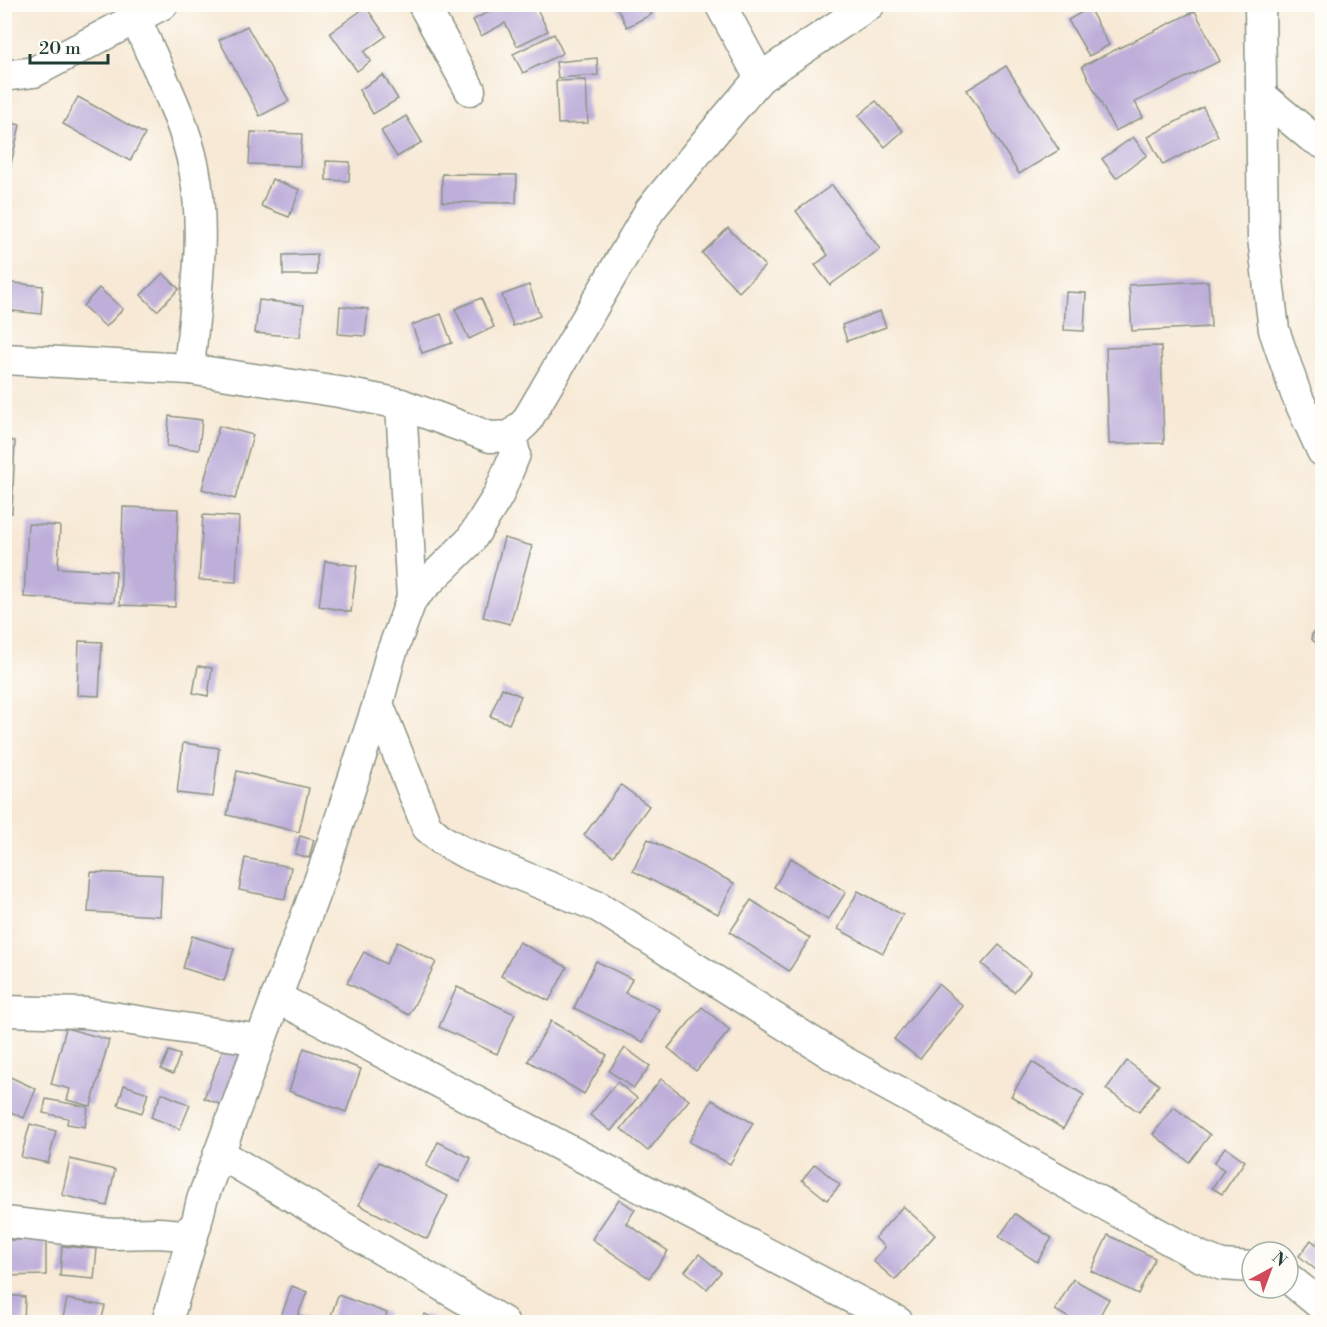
<svg xmlns="http://www.w3.org/2000/svg" width="1327" height="1327" viewBox="0 0 1327 1327" font-family="'Libre Bodoni',serif">
<rect width="100%" height="100%" fill="#fdfcf7"/>
<filter id="ink" filterUnits="userSpaceOnUse"><feTurbulence type="fractalNoise" baseFrequency=".0167" numOctaves="2"/><feDisplacementMap in="SourceGraphic" scale="12" xChannelSelector="R" yChannelSelector="G"/><feConvolveMatrix kernelMatrix="1 2 1 2 8 2 1 2 1" color-interpolation-filters="sRGB"/></filter>
<filter id="wash" filterUnits="userSpaceOnUse"><feTurbulence type="fractalNoise" baseFrequency=".008" numOctaves="4" result="noise"/><feDisplacementMap in="SourceGraphic" scale="24" xChannelSelector="R" yChannelSelector="G"/><feGaussianBlur stdDeviation="1.35" result="paint"/><feColorMatrix in="noise" values="0 0 0 0 0 0 0 0 0 0 0 0 0 0 0 0 0 1.4 0 .05"/><feComposite in="paint" operator="in"/></filter>
<g filter="url(#wash)">
<rect width="100%" height="100%" fill="#f7e9d5"/>
<g id="blocks">
<g fill="#beafda">
<path d="M 615,4 L 647,4 L 652,14 L 627,27 Z"/>
<path d="M 494,5 L 535,5 L 548,31 L 517,46 L 505,23 L 481,36 L 473,20 L 496,8 Z"/>
<path d="M 366,7 L 386,36 L 364,52 L 371,61 L 357,71 L 330,33 Z"/>
<path d="M 1089,8 L 1109,45 L 1089,56 L 1068,20 Z"/>
<path d="M 1195,11 L 1220,61 L 1135,102 L 1143,117 L 1115,131 L 1082,66 Z"/>
<path d="M 247,26 L 289,101 L 260,116 L 219,40 Z"/>
<path d="M 554,34 L 563,53 L 523,73 L 513,54 Z"/>
<path d="M 597,58 L 598,75 L 558,78 L 556,62 Z"/>
<path d="M 1006,66 L 1059,150 L 1019,174 L 967,90 Z"/>
<path d="M 383,75 L 398,99 L 373,114 L 359,90 Z"/>
<path d="M 586,80 L 588,123 L 558,124 L 556,81 Z"/>
<path d="M 78,97 L 145,134 L 130,161 L 63,124 Z"/>
<path d="M 876,101 L 903,131 L 885,147 L 858,116 Z"/>
<path d="M 1203,107 L 1218,136 L 1163,165 L 1148,137 Z"/>
<path d="M 406,116 L 422,142 L 397,157 L 381,131 Z"/>
<path d="M 4,121 L 20,125 L 9,172 L 4,171 Z"/>
<path d="M 251,132 L 302,134 L 300,166 L 249,164 Z"/>
<path d="M 1133,137 L 1147,155 L 1116,178 L 1102,159 Z"/>
<path d="M 326,161 L 350,162 L 349,181 L 326,180 Z"/>
<path d="M 442,174 L 517,175 L 516,203 L 442,202 Z"/>
<path d="M 272,179 L 300,190 L 289,217 L 261,206 Z"/>
<path d="M 832,185 L 880,249 L 830,285 L 815,265 L 828,255 L 796,211 Z"/>
<path d="M 728,228 L 765,266 L 739,292 L 702,253 Z"/>
<path d="M 317,254 L 317,275 L 283,275 L 283,255 Z"/>
<path d="M 163,273 L 179,289 L 157,311 L 141,295 Z"/>
<path d="M 1208,281 L 1211,327 L 1132,331 L 1129,285 Z"/>
<path d="M 4,282 L 43,286 L 41,314 L 4,310 Z"/>
<path d="M 529,285 L 540,316 L 513,326 L 502,295 Z"/>
<path d="M 99,288 L 123,309 L 106,327 L 83,306 Z"/>
<path d="M 1066,292 L 1086,293 L 1084,331 L 1064,330 Z"/>
<path d="M 481,298 L 494,327 L 469,339 L 455,309 Z"/>
<path d="M 259,300 L 304,305 L 300,337 L 255,333 Z"/>
<path d="M 340,306 L 368,309 L 365,336 L 338,334 Z"/>
<path d="M 880,311 L 886,327 L 847,341 L 842,325 Z"/>
<path d="M 441,314 L 452,343 L 422,353 L 412,325 Z"/>
<path d="M 1161,346 L 1164,443 L 1109,444 L 1106,348 Z"/>
<path d="M 169,416 L 202,420 L 199,450 L 167,446 Z"/>
<path d="M 219,426 L 253,435 L 235,499 L 202,489 Z"/>
<path d="M 4,440 L 15,441 L 12,513 L 4,513 Z"/>
<path d="M 123,507 L 178,509 L 175,607 L 120,605 Z"/>
<path d="M 203,515 L 239,517 L 236,582 L 199,580 Z"/>
<path d="M 28,524 L 60,526 L 58,568 L 116,571 L 114,602 L 24,597 Z"/>
<path d="M 504,538 L 532,546 L 510,624 L 483,617 Z"/>
<path d="M 325,561 L 357,566 L 351,612 L 319,606 Z"/>
<circle cx="1317" cy="637" r="5.5"/>
<path d="M 79,641 L 102,642 L 99,696 L 77,695 Z"/>
<path d="M 198,666 L 212,668 L 208,696 L 193,693 Z"/>
<path d="M 502,688 L 521,696 L 509,724 L 490,716 Z"/>
<path d="M 183,743 L 219,748 L 213,797 L 177,793 Z"/>
<path d="M 237,771 L 309,788 L 299,832 L 227,815 Z"/>
<path d="M 621,785 L 649,806 L 613,856 L 584,835 Z"/>
<path d="M 300,836 L 314,840 L 309,858 L 295,854 Z"/>
<path d="M 648,839 L 734,883 L 718,914 L 633,871 Z"/>
<path d="M 245,858 L 291,867 L 285,899 L 239,890 Z"/>
<path d="M 791,858 L 846,892 L 828,920 L 774,887 Z"/>
<path d="M 91,872 L 162,875 L 160,916 L 88,912 Z"/>
<path d="M 858,891 L 903,915 L 883,953 L 838,929 Z"/>
<path d="M 751,900 L 810,938 L 789,971 L 730,932 Z"/>
<path d="M 192,936 L 234,949 L 224,981 L 183,968 Z"/>
<path d="M 397,942 L 436,962 L 409,1015 L 347,983 L 364,952 L 386,964 Z"/>
<path d="M 519,942 L 567,967 L 549,1001 L 501,976 Z"/>
<path d="M 999,945 L 1031,972 L 1014,992 L 982,964 Z"/>
<path d="M 596,961 L 632,979 L 625,993 L 659,1009 L 643,1042 L 574,1008 Z"/>
<path d="M 938,984 L 963,1006 L 920,1059 L 894,1039 Z"/>
<path d="M 457,987 L 515,1014 L 497,1054 L 439,1027 Z"/>
<path d="M 702,1007 L 730,1030 L 696,1071 L 668,1048 Z"/>
<path d="M 551,1021 L 607,1055 L 584,1094 L 528,1061 Z"/>
<path d="M 66,1028 L 109,1040 L 91,1106 L 67,1100 L 70,1089 L 51,1084 Z"/>
<path d="M 226,1042 L 245,1050 L 222,1105 L 204,1098 Z"/>
<path d="M 304,1048 L 361,1069 L 346,1112 L 289,1091 Z"/>
<path d="M 625,1048 L 650,1066 L 634,1088 L 609,1071 Z"/>
<path d="M 169,1051 L 180,1055 L 173,1074 L 161,1069 Z"/>
<path d="M 1127,1061 L 1159,1085 L 1139,1112 L 1106,1089 Z"/>
<path d="M 1032,1062 L 1084,1095 L 1063,1129 L 1011,1096 Z"/>
<path d="M 6,1075 L 36,1089 L 24,1118 L 4,1109 Z"/>
<path d="M 661,1079 L 689,1100 L 648,1151 L 621,1129 Z"/>
<path d="M 617,1082 L 637,1098 L 611,1131 L 590,1115 Z"/>
<path d="M 124,1085 L 148,1093 L 142,1113 L 118,1105 Z"/>
<path d="M 162,1093 L 190,1105 L 180,1129 L 151,1117 Z"/>
<path d="M 46,1099 L 88,1107 L 85,1127 L 67,1124 L 68,1118 L 43,1113 Z"/>
<path d="M 712,1100 L 753,1123 L 730,1164 L 689,1142 Z"/>
<path d="M 1174,1107 L 1210,1135 L 1189,1162 L 1153,1134 Z"/>
<path d="M 30,1124 L 56,1131 L 48,1163 L 21,1157 Z"/>
<path d="M 438,1142 L 471,1158 L 459,1182 L 426,1166 Z"/>
<path d="M 1225,1147 L 1245,1161 L 1222,1194 L 1212,1188 L 1224,1170 L 1214,1163 Z"/>
<path d="M 70,1159 L 115,1170 L 107,1206 L 62,1195 Z"/>
<path d="M 379,1162 L 448,1196 L 427,1239 L 359,1205 Z"/>
<path d="M 815,1164 L 840,1185 L 827,1200 L 802,1180 Z"/>
<path d="M 619,1199 L 635,1210 L 626,1223 L 668,1251 L 649,1278 L 592,1239 Z"/>
<path d="M 903,1206 L 935,1235 L 895,1280 L 873,1261 L 885,1247 L 875,1238 Z"/>
<path d="M 1015,1214 L 1052,1238 L 1037,1262 L 999,1237 Z"/>
<path d="M 1108,1235 L 1155,1258 L 1138,1294 L 1091,1271 Z"/>
<path d="M 4,1240 L 46,1240 L 46,1275 L 4,1276 Z"/>
<path d="M 1311,1240 L 1320,1247 L 1322,1244 L 1322,1275 L 1299,1256 Z"/>
<path d="M 62,1246 L 97,1249 L 94,1279 L 60,1276 Z"/>
<path d="M 699,1254 L 721,1272 L 707,1289 L 685,1271 Z"/>
<path d="M 1073,1279 L 1109,1299 L 1096,1322 L 1076,1322 L 1055,1310 Z"/>
<path d="M 292,1286 L 307,1292 L 298,1315 L 317,1322 L 289,1322 L 280,1319 Z"/>
<path d="M 4,1295 L 25,1297 L 24,1322 L 4,1322 Z"/>
<path d="M 338,1295 L 387,1313 L 384,1322 L 329,1322 Z"/>
<path d="M 67,1299 L 105,1306 L 101,1322 L 62,1322 Z"/>
<path d="M 425,1314 L 441,1322 L 420,1322 Z"/>
</g>
</g>
</g>
<g filter="url(#ink)">
<use href="#blocks" fill-opacity="0" stroke="#8b9384" stroke-width="1.5"/>
<g fill="none" stroke-linecap="round" stroke-linejoin="round">
<defs>
<g id="minor">
<path d="M 423,4 L 470,90"/>
<path d="M 720,4 L 760,78"/>
<path d="M 1260,4 L 1263,238 L 1274,330 L 1296,394 L 1322,451"/>
<path d="M 136,19 C 156,67 184,117 194,168 C 207,234 195,303 189,369"/>
<path d="M 4,76 L 34,72 L 163,4"/>
<path d="M 1262,96 L 1310,136 L 1322,143"/>
<path d="M 4,359 L 189,369 L 339,392 L 401,404 L 490,437 L 511,436 L 526,422 L 650,210 L 720,125 L 760,78 L 870,4"/>
<path d="M 401,404 L 412,598"/>
<path d="M 378,704 L 427,827 L 442,840 L 465,853 L 599,907 L 839,1059 L 1199,1256 L 1222,1265 L 1252,1267"/>
<path d="M 276,997 L 898,1322"/>
<path d="M 4,1011 L 86,1013 L 260,1040"/>
<path d="M 219,1153 L 503,1322"/>
<path d="M 4,1222 L 112,1234 L 159,1233 L 184,1235 L 196,1225 L 202,1200 L 325,865 L 378,704 L 390,657 L 412,598 L 470,541 L 498,496 L 515,454 L 511,436"/>
<path d="M 1288,1278 L 1322,1306"/>
<path d="M 167,1322 L 196,1225"/>
</g>
</defs>
<use href="#minor" stroke="#8b9384" stroke-width="33"/>
<use href="#minor" stroke="#fff" stroke-width="30"/>
</g>
</g>
<rect width="1327" height="1327" fill="none" stroke="#fdfcf7" stroke-width="24"/>
<g transform="translate(1270 1270) rotate(41)"><circle r="28" fill="#fdfcf7" stroke="#a4b0a9" stroke-width="1.5"/>
<path d="M0-4.5L10 22L0 15L-10 22Z" fill="#d1495b"/>
<text y="-9" font-size="16" font-weight="bold" text-anchor="middle" fill="#1f3d34">N</text>
</g>
<path d="M30 54v9h78v-9" fill="none" stroke="#1f3d34" stroke-width="3"/>
<text x="39" y="54" font-size="18" fill="#1f3d34" stroke="#fdfcf7" stroke-width="4.5" paint-order="stroke">20 m</text>
</svg>
